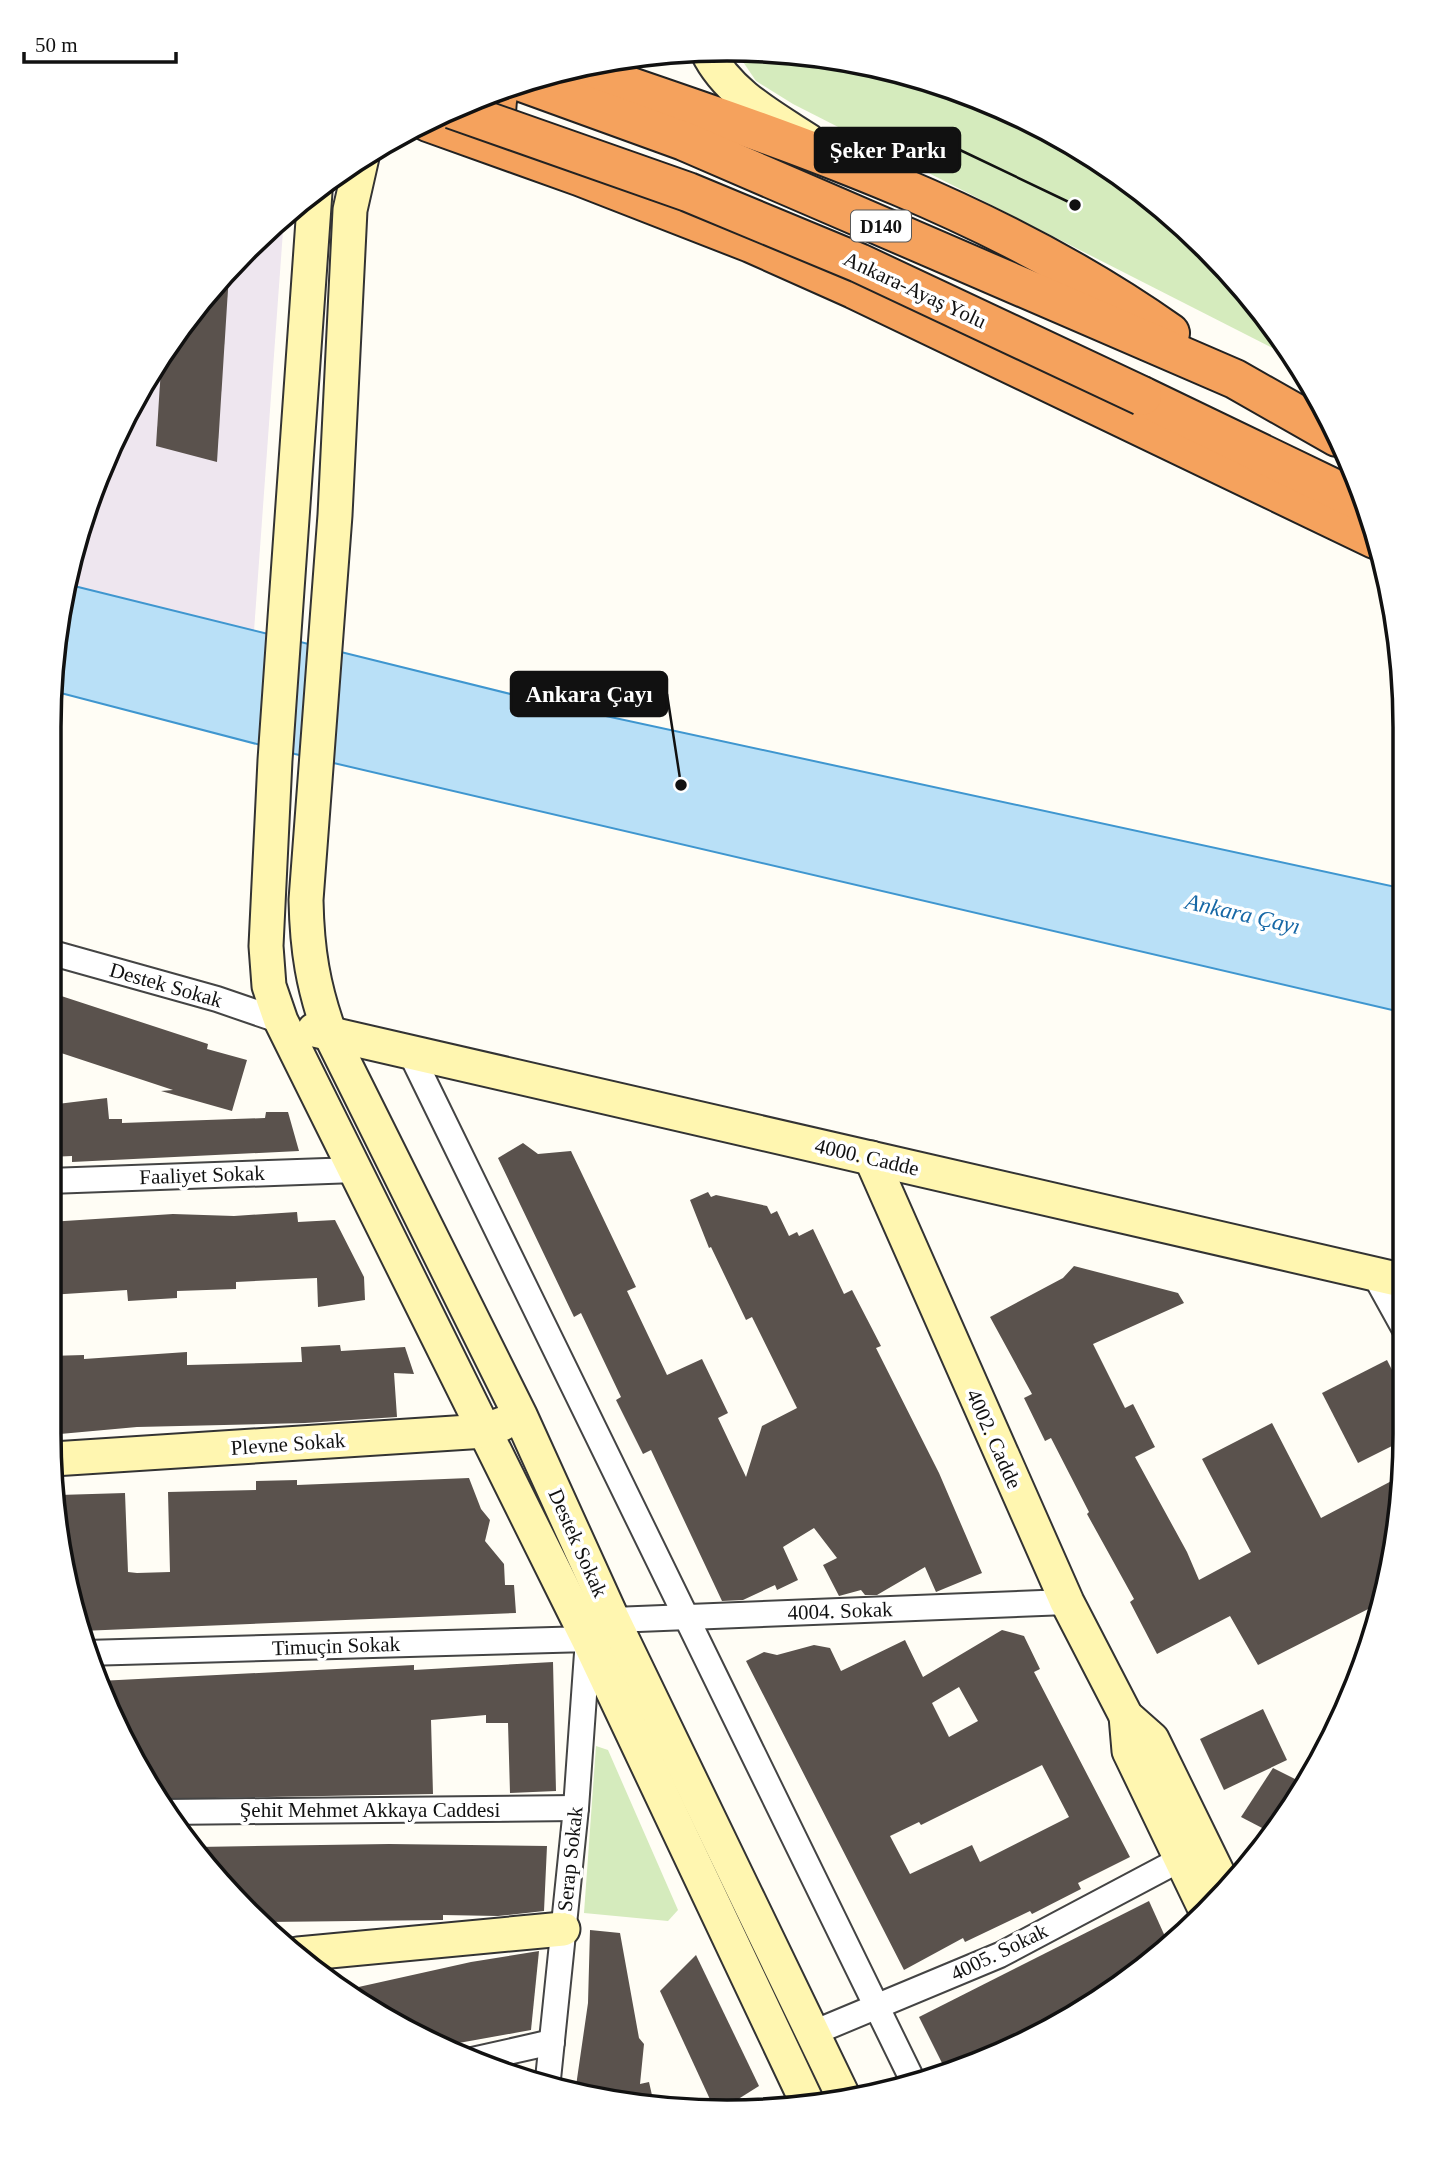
<svg xmlns="http://www.w3.org/2000/svg" width="1454" height="2161" viewBox="0 0 1454 2161" font-family="'Times New Roman',serif">
<rect width="100%" height="100%" fill="#fffdf5"/>
<path fill="#eee6ef" d="M 284,217 L 254,631 L 66,584 L 119,427 L 247,248 Z"/>
<g fill="#d5ebbd">
<path d="M 735,50 L 859,62 L 967,95 L 1103,163 L 1206,247 L 1296,360 L 793,104 L 756,81 Z"/>
<path d="M 596,1746 L 608,1750 L 678,1910 L 668,1921 L 584,1913 Z"/>
</g>
<path fill="#b9e0f7" stroke="#3f96cf" stroke-width="2" d="M 66,584 L 555,705 L 1405,889 L 1405,1013 L 295,754 L 53,691 Z"/>
<g fill="#5a524d" fill-rule="evenodd">
<path d="M 229,274 L 217,462 L 156,446 L 161,368 Z"/>
<path d="M 49,992 L 208,1044 L 207,1049 L 247,1060 L 232,1111 L 161,1091 L 173,1090 L 49,1049 Z"/>
<path d="M 107,1098 L 109,1119 L 122,1119 L 122,1123 L 265,1118 L 266,1112 L 288,1112 L 299,1151 L 72,1162 L 72,1156 L 49,1157 L 49,1105 Z"/>
<path d="M 523,1143 L 538,1154 L 571,1151 L 636,1287 L 627,1291 L 667,1375 L 702,1359 L 728,1413 L 718,1418 L 746,1477 L 762,1426 L 797,1408 L 752,1317 L 746,1320 L 711,1247 L 709,1248 L 690,1200 L 708,1192 L 711,1197 L 716,1195 L 767,1206 L 771,1214 L 777,1211 L 789,1236 L 797,1232 L 799,1236 L 813,1229 L 844,1294 L 852,1290 L 881,1346 L 876,1348 L 939,1473 L 982,1573 L 936,1592 L 925,1567 L 877,1595 L 865,1595 L 861,1590 L 839,1596 L 823,1565 L 837,1558 L 814,1528 L 783,1547 L 798,1580 L 777,1590 L 775,1585 L 743,1600 L 722,1601 L 651,1450 L 643,1454 L 616,1400 L 621,1397 L 581,1313 L 574,1317 L 498,1158 Z"/>
<path d="M 297,1212 L 298,1222 L 335,1220 L 364,1277 L 365,1300 L 318,1307 L 317,1278 L 236,1282 L 236,1289 L 177,1291 L 177,1298 L 128,1301 L 127,1290 L 49,1295 L 49,1222 L 173,1214 L 234,1216 Z"/>
<path d="M 1074,1266 L 1178,1293 L 1184,1303 L 1093,1344 L 1125,1408 L 1133,1404 L 1155,1447 L 1135,1457 L 1187,1552 L 1199,1580 L 1251,1552 L 1202,1459 L 1272,1423 L 1321,1518 L 1401,1476 L 1392,1566 L 1380,1603 L 1258,1665 L 1230,1616 L 1157,1654 L 1130,1602 L 1134,1599 L 1087,1514 L 1089,1512 L 1051,1438 L 1045,1441 L 1024,1398 L 1032,1394 L 990,1317 L 1063,1278 Z"/>
<path d="M 340,1345 L 341,1351 L 405,1347 L 414,1374 L 394,1373 L 397,1417 L 305,1423 L 137,1427 L 49,1435 L 49,1356 L 84,1355 L 84,1359 L 187,1352 L 187,1365 L 302,1362 L 301,1347 Z"/>
<path d="M 1387,1360 L 1405,1396 L 1404,1440 L 1358,1463 L 1322,1393 Z"/>
<path d="M 469,1478 L 481,1509 L 490,1520 L 485,1541 L 504,1564 L 505,1585 L 514,1585 L 516,1613 L 81,1631 L 59,1495 L 125,1493 L 128,1572 L 137,1573 L 170,1572 L 168,1492 L 256,1490 L 256,1481 L 297,1480 L 297,1485 Z"/>
<path d="M 1002,1630 L 1024,1636 L 1040,1669 L 1034,1672 L 1130,1857 L 1078,1883 L 1081,1889 L 1032,1914 L 1030,1911 L 965,1942 L 963,1938 L 904,1970 L 746,1661 L 764,1652 L 777,1655 L 814,1645 L 830,1648 L 841,1671 L 905,1640 L 923,1677 ZM 959,1687 L 978,1721 L 949,1737 L 932,1703 ZM 1042,1765 L 1069,1817 L 980,1862 L 972,1845 L 910,1874 L 890,1836 L 919,1822 L 921,1825 Z"/>
<path d="M 553,1662 L 556,1791 L 510,1793 L 508,1723 L 486,1723 L 486,1715 L 431,1720 L 433,1794 L 157,1799 L 99,1681 L 414,1665 L 414,1670 Z"/>
<path d="M 1263,1709 L 1287,1760 L 1224,1790 L 1200,1739 Z"/>
<path d="M 1273,1768 L 1301,1782 L 1266,1830 L 1241,1817 Z"/>
<path d="M 389,1844 L 547,1846 L 544,1911 L 498,1916 L 443,1915 L 443,1920 L 267,1922 L 197,1847 Z"/>
<path d="M 1149,1901 L 1168,1943 L 1066,2021 L 944,2067 L 919,2017 Z"/>
<path d="M 590,1930 L 620,1933 L 639,2038 L 644,2044 L 640,2084 L 649,2082 L 654,2104 L 576,2086 L 588,2003 Z"/>
<path d="M 539,1951 L 531,2030 L 442,2046 L 345,1990 L 471,1962 Z"/>
<path d="M 696,1955 L 759,2086 L 724,2108 L 714,2108 L 660,1991 Z"/>
</g>
<g fill="none" stroke-linecap="round" stroke-linejoin="round">
<defs>
<g id="street">
<path d="M 49,952 L 217,999 L 281,1021"/>
<path d="M 410,1052 L 912,2079"/>
<path d="M 49,1181 L 355,1170"/>
<path d="M 1374,1274 L 1405,1330"/>
<path d="M 613,1620 L 1067,1602"/>
<path d="M 85,1653 L 588,1639 L 576,1808 L 548,2079"/>
<path d="M 164,1812 L 576,1808"/>
<path d="M 813,2033 L 1000,1955 L 1181,1859"/>
<path d="M 468,2061 L 552,2042"/>
</g>
<g id="secondary">
<path d="M 707,51 C 727,93 772,117 809,141"/>
<path d="M 362,157 L 350,210 L 335,515 L 306,900 C 307,950 313,987 330,1034 L 520,1415 L 613,1620 L 845,2100"/>
<path d="M 315,192 L 275,760 L 266,946 L 269,986 L 281,1021 L 588,1639 L 807,2102"/>
<path d="M 314,1030 L 1405,1281"/>
<path d="M 871,1158 L 1067,1602 L 1126,1716 L 1152,1739 L 1225,1888"/>
<path d="M 53,1459 L 485,1431 L 502,1424"/>
<path d="M 1126,1716 L 1129,1751 L 1207,1913"/>
<path d="M 298,1954 L 563,1929"/>
</g>
<g id="highway">
<path d="M 575,68 C 780,138 991,206 1170,333"/>
<path d="M 524,83 L 684,141 L 1235,379 L 1337,437"/>
<path d="M 499,91 C 493,113 496,133 512,151"/>
<path d="M 428,122 L 579,176 L 751,243 L 854,289 L 1375,539"/>
<path d="M 1142,396 L 1364,503"/>
</g>
</defs>
<use href="#street" stroke="#444" stroke-width="28"/>
<use href="#secondary" stroke="#333" stroke-width="37"/>
<use href="#highway" stroke="#222" stroke-width="42"/>
<use href="#street" stroke="#fff" stroke-width="24"/>
<use href="#secondary" stroke="#fff6b0" stroke-width="33"/>
<use href="#highway" stroke="#f5a25d" stroke-width="38"/>
<defs>
<path id="highway-bridge" d="M 452,109 L 688,192 L 859,263 L 1142,396"/>
</defs>
<use href="#highway-bridge" stroke="#222" stroke-width="42" stroke-linecap="butt"/>
<use href="#highway-bridge" stroke="#f5a25d" stroke-width="38"/>
</g>
<g text-anchor="middle" dominant-baseline="central" stroke-width="7" stroke-linejoin="round" paint-order="stroke">
<rect fill="#fff" stroke="#585858" stroke-width="2" x="851" y="210.5" width="60" height="31" rx="5"/>
<g font-size="19" font-weight="bold" fill="#111">
<text x="881" y="226">D140</text>
</g>
<g font-size="21" fill="#111" stroke="#fff">
<text transform="translate(915 290) rotate(25)">Ankara-Ayaş Yolu</text>
<text transform="translate(166 985) rotate(16)">Destek Sokak</text>
<text transform="translate(867 1157) rotate(13)">4000. Cadde</text>
<text transform="translate(202 1175) rotate(-2)">Faaliyet Sokak</text>
<text transform="translate(994 1439) rotate(66)">4002. Cadde</text>
<text transform="translate(288 1444) rotate(-4)">Plevne Sokak</text>
<text transform="translate(578 1543) rotate(66)">Destek Sokak</text>
<text transform="translate(840 1611) rotate(-2)">4004. Sokak</text>
<text transform="translate(336 1646) rotate(-2)">Timuçin Sokak</text>
<text x="370" y="1810">Şehit Mehmet Akkaya Caddesi</text>
<text transform="translate(570 1859) rotate(-84)">Serap Sokak</text>
<text transform="translate(999 1952) rotate(-26)">4005. Sokak</text>
</g>
<g font-size="23" font-style="italic" fill="#1768a6" stroke="#fff">
<text transform="translate(1243 914) rotate(13)">Ankara Çayı</text>
</g>
</g>
<path d="M0 0H1454V2161H0ZM727 61H727A666 666 0 0 1 1393 727V1434A666 666 0 0 1 727 2100H727A666 666 0 0 1 61 1434V727A666 666 0 0 1 727 61Z" fill="#fff" fill-rule="evenodd"/>
<path fill="none" stroke="#111" stroke-width="3.5" d="M727 61H727A666 666 0 0 1 1393 727V1434A666 666 0 0 1 727 2100H727A666 666 0 0 1 61 1434V727A666 666 0 0 1 727 61Z"/>
<path fill="none" stroke="#111" stroke-width="2.5" d="M1075 205L960 150M681 785L667 694"/>
<g fill="#111" stroke="#fff" stroke-width="2.5">
<circle cx="1075" cy="205" r="7"/>
<circle cx="681" cy="785" r="7"/>
</g>
<g fill="#111" stroke="#111" stroke-width="2.5">
<rect x="815" y="128" width="145" height="44" rx="7"/>
<rect x="511" y="672" width="156" height="44" rx="7"/>
</g>
<g font-size="23" text-anchor="middle" font-weight="bold" fill="#fff">
<text x="888" y="158">Şeker Parkı</text>
<text x="589" y="702">Ankara Çayı</text>
</g>
<path d="M24 52v10h152v-10" fill="none" stroke="#111111" stroke-width="3.5"/>
<text x="35" y="52" font-size="21" fill="#111111" stroke="#ffffff" stroke-width="5" paint-order="stroke">50 m</text>
</svg>
